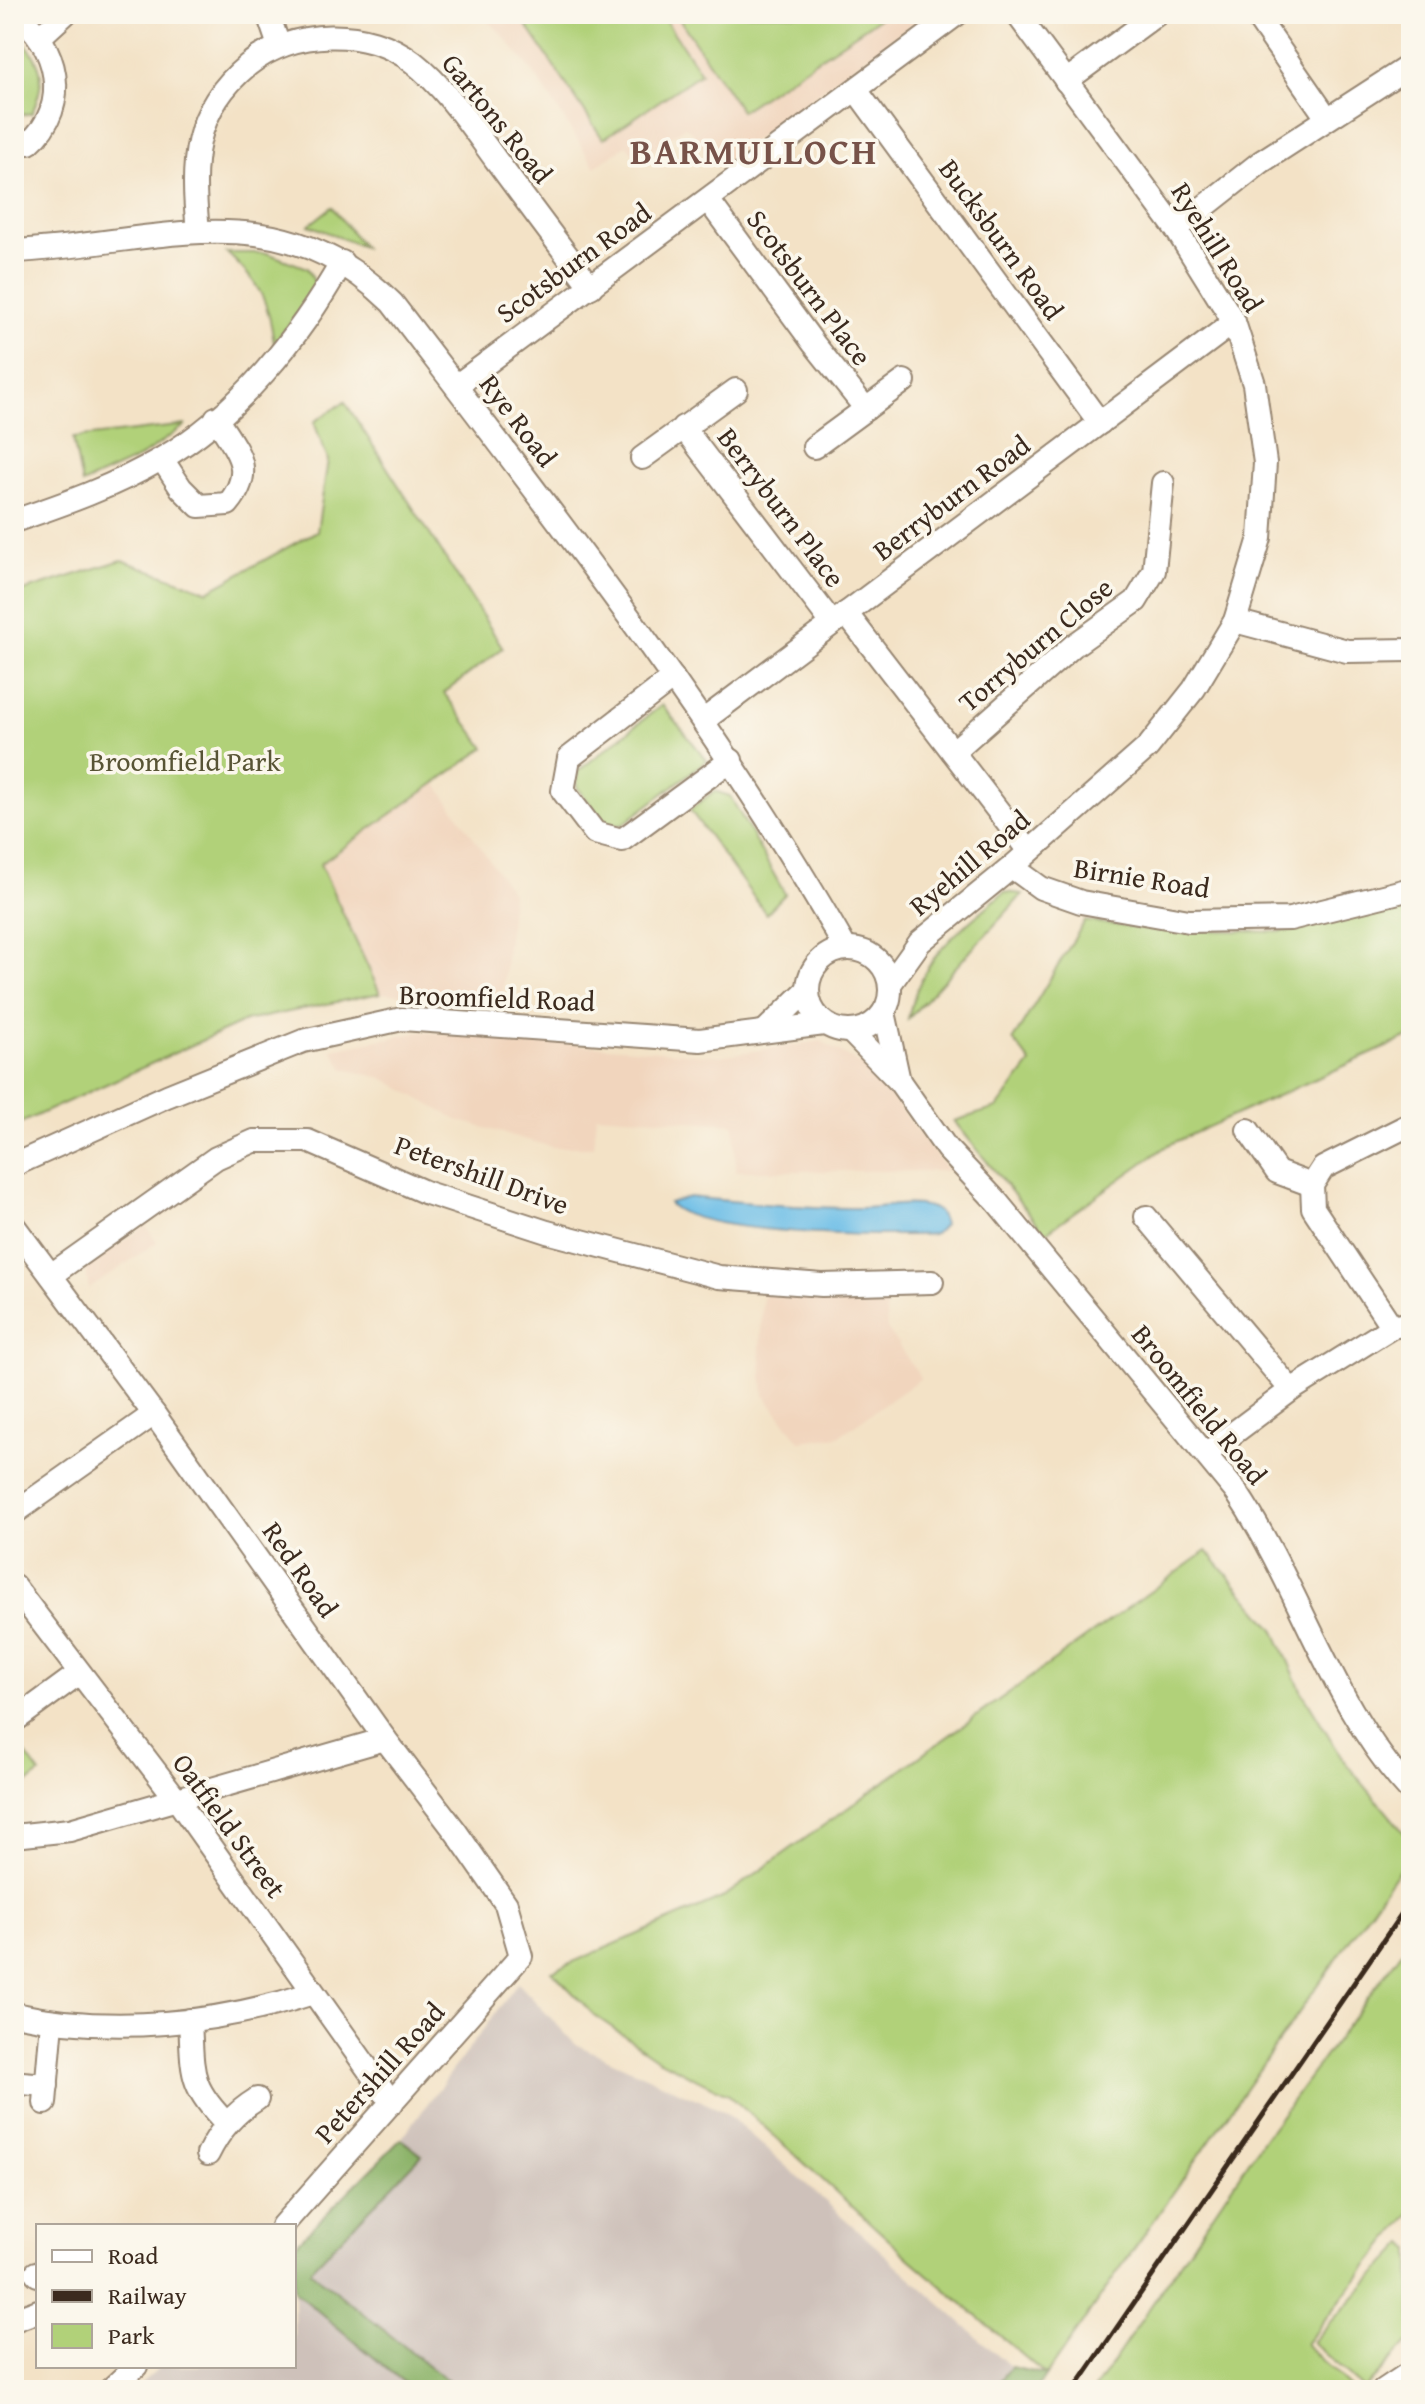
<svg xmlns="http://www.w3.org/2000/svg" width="1425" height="2404" viewBox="0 0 1425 2404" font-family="'Gentium Book Plus',serif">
<rect width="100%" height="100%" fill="#fbf7ec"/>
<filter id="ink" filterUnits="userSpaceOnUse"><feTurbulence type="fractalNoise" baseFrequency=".0125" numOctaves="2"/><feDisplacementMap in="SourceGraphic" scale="16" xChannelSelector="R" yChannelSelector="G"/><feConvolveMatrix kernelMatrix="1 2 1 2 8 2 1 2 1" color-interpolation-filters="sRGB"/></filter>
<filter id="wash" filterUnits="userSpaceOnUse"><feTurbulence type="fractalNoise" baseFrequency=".006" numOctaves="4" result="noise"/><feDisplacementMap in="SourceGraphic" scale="32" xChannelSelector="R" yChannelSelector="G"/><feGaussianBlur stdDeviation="1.8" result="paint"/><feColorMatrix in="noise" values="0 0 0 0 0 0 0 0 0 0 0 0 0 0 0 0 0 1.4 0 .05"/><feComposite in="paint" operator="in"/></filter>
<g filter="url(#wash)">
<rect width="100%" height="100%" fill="#f3e2c6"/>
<g fill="#f1d5bd">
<path d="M 479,14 L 925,14 L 717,167 L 690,130 L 684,127 L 639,160 L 626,145 L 595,167 L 534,73 L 499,31 Z"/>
<path d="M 436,783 L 512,893 L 502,1003 L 380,993 L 320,864 Z"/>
<path d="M 421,1032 L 720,1056 L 821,1041 L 871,1071 L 948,1171 L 736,1171 L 734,1124 L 596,1115 L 593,1147 L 552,1147 L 457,1120 L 383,1078 L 344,1069 L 332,1049 Z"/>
<path d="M 146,1226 L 157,1242 L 89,1289 L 85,1268 Z"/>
<path d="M 763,1294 L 885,1299 L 887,1329 L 921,1378 L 839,1436 L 800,1441 L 764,1395 L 760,1350 Z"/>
</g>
<g fill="#cec1ba">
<path d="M 518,1983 L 575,2044 L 725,2112 L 1011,2367 L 993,2390 L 459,2390 L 310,2271 L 421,2156 L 401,2139 Z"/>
<path d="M 294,2291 L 413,2390 L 133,2390 L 161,2366 L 294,2366 Z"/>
</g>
<g fill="#b1d179" stroke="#767e4c" stroke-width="2">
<path d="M 519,14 L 661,14 L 701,73 L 603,139 Z"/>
<path d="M 676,14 L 885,14 L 741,111 Z"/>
<path d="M 19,34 C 42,65 48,76 32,113 L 14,116 L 14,36 Z"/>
<path d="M 332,207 L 363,247 L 309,225 Z"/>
<path d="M 227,253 L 267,253 L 307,268 L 315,283 L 313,295 L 274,343 C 268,298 259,283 227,253 Z"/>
<path d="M 345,402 L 503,648 L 444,693 L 485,748 L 320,864 L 380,993 L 245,1021 L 14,1126 L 14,594 L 122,560 L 208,591 L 317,531 L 328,460 L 314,422 Z"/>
<path d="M 186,425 L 139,458 L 82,484 L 73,438 Z"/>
<path d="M 662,705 L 707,760 L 622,825 L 606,824 L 577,787 L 578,771 Z"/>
<path d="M 714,791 L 730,796 L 785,894 L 766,914 L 690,810 Z"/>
<path d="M 1004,892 L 1023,894 L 908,1019 C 922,953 957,934 1004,892 Z"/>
<path d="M 1411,902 L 1411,1036 L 1168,1145 L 1045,1233 L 954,1121 L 997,1108 L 1031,1063 L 1013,1040 L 1085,921 L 1145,929 L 1279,932 Z"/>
<path d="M 1207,1551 L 1274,1629 L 1301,1690 L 1344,1761 L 1411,1841 L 1411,1852 L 1046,2375 L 910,2259 L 729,2095 L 658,2059 L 594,2015 L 552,1971 L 722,1898 Z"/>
<path d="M 17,1742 L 40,1774 L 14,1793 L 14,1744 Z"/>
<path d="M 1411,1939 L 1411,2212 L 1305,2344 L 1353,2390 L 1094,2390 L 1265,2137 Z"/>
<path d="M 1405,2243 L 1411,2249 L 1411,2339 L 1364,2389 L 1312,2342 Z"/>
</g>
<g fill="#8cb369" stroke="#646e44" stroke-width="2">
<path d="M 401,2139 L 422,2155 L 310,2271 L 459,2390 L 413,2390 L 294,2291 L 294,2246 Z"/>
<path d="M 1011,2367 L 1046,2375 L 1036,2390 L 993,2390 Z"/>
</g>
<path fill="#6bbde7" stroke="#537482" stroke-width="2" d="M 689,1197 C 746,1203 804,1208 862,1208 C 883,1208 908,1201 929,1207 C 939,1210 942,1216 944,1225 L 935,1234 C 890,1237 693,1235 669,1203 Z"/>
</g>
<g filter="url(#ink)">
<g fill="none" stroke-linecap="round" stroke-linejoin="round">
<defs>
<g id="minor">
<path d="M 268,14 L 279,46"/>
<path d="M 1255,14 L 1327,118"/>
<path d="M 41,36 L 65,14"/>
<path d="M 1066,81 L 1157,14"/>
<path d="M 856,90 L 1100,423"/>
<path d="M 14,142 L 29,143 C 72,106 58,44 16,14"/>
<path d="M 708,200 L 814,344 L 866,409"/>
<path d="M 1176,229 L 1261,162 L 1411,65"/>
<path d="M 198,231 C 191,164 192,111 248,65 C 292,29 367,26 413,62 C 446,88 471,126 496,160 C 527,202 559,245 591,287"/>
<path d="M 14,251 C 156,245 275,188 392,303 C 552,512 716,720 846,949"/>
<path d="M 456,386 L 957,14"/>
<path d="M 683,427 L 832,623"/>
<path d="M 814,447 L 904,381"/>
<path d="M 642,458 L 736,390"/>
<path d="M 162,459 L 181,488 L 199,506 L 228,504 C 257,469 236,451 216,418"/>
<path d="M 14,521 C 64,504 115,486 161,459 C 238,415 299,338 342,262"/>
<path d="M 846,613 L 1029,851"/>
<path d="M 1235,621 L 1347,651 L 1411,650"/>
<path d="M 673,678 L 569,758 L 563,791 L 595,833 L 622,840 L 731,760"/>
<path d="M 704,720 L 1234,322"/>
<path d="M 953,752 L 1073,646 L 1136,601 L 1154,571 L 1163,483"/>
<path d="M 1012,867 L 1041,888 L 1081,902 L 1189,921 L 1290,919 L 1411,889"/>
<circle cx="849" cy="990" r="41"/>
<path d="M 890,984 L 920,942 L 1012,867 L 1148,747 L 1194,689 L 1235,621 L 1260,538 L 1265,463 L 1254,384 L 1234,322 L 1176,229 L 1017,14"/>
<path d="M 884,1012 L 899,1081"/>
<path d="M 765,1031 L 807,990"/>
<path d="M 851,1032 L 899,1081 L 947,1149 L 997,1202 L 1237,1493 C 1301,1589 1332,1707 1411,1792"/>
<path d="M 1248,1130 L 1277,1172 L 1312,1185"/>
<path d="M 14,1165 L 167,1096 L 303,1041 L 402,1019 L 700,1040 L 824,1024"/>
<path d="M 1146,1217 L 1291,1390"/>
<path d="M 14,1226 L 154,1414 L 385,1739 L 456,1832 L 506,1904 L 521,1956 L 282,2226"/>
<path d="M 51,1275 L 216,1158 L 254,1141 L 308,1141 L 427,1193 L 547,1232 L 719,1277 L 822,1285 L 932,1282"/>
<path d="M 1392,1327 L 1313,1208 L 1312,1185 L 1323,1168 L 1411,1124"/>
<path d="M 1207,1453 L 1291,1390 L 1392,1327 L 1411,1323"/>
<path d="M 14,1513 L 154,1414"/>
<path d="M 14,1586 L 178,1801 L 392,2103"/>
<path d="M 14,1721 L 78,1674"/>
<path d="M 14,1836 L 70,1830 L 385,1739"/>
<path d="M 14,2014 C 112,2035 218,2024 313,1993"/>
<path d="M 190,2020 C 193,2072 188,2085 227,2124"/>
<path d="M 22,2083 L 47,2085"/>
<path d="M 45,2103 L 52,2022"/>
<path d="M 208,2154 C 220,2130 234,2113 257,2099"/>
<path d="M 36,2273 L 38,2275"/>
<path d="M 14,2320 L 38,2311"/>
<path d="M 110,2390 L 136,2366"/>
<path d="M 1384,2390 L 1411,2372"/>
</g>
</defs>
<use href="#minor" stroke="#978672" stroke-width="26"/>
<use href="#minor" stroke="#fff" stroke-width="22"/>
<path stroke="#3b2a1e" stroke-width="5" d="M 1074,2390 L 1411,1900"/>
</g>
</g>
<g text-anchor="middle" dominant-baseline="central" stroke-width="7" stroke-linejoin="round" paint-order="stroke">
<g font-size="28" fill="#3b2a1e" stroke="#fbf7ec">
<text transform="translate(498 118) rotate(51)">Gartons Road</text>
<text transform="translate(1002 239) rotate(54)">Bucksburn Road</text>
<text transform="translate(1218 247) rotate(58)">Ryehill Road</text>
<text transform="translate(573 262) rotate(-36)">Scotsburn Road</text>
<text transform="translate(810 287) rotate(53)">Scotsburn Place</text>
<text transform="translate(519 420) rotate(53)">Rye Road</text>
<text transform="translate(951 497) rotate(-37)">Berryburn Road</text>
<text transform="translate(782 507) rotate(53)">Berryburn Place</text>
<text transform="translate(1035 644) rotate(-40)">Torryburn Close</text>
<text transform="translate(969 862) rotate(-40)">Ryehill Road</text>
<text transform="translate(1142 877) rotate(9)">Birnie Road</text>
<text transform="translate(497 997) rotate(2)">Broomfield Road</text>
<text transform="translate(482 1174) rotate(20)">Petershill Drive</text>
<text transform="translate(1200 1404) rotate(51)">Broomfield Road</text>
<text transform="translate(301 1569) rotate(55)">Red Road</text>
<text transform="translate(230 1825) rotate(54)">Oatfield Street</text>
<text transform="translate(379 2072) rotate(-48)">Petershill Road</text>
</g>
<g font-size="28" fill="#585435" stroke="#fbf7ec">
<text x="185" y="760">Broomfield Park</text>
</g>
<g font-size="36" font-weight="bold" letter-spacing="2" fill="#775249" stroke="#fbf7ec">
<text x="754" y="150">BARMULLOCH</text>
</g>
</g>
<rect width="1425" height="2404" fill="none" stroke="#fbf7ec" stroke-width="48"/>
<rect x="36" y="2224" width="260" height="144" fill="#fbf7ec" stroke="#aea59a" stroke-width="2"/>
<rect x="52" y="2250" width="40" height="12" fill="#ffffff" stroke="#aea59a" stroke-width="2"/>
<text x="108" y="2264" font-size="24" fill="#3b2a1e">Road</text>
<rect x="52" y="2290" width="40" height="12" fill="#3b2a1e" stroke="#aea59a" stroke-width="2"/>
<text x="108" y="2304" font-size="24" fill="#3b2a1e">Railway</text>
<rect x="52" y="2324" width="40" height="24" fill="#b1d179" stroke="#aea59a" stroke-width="2"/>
<text x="108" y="2344" font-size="24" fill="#3b2a1e">Park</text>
</svg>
